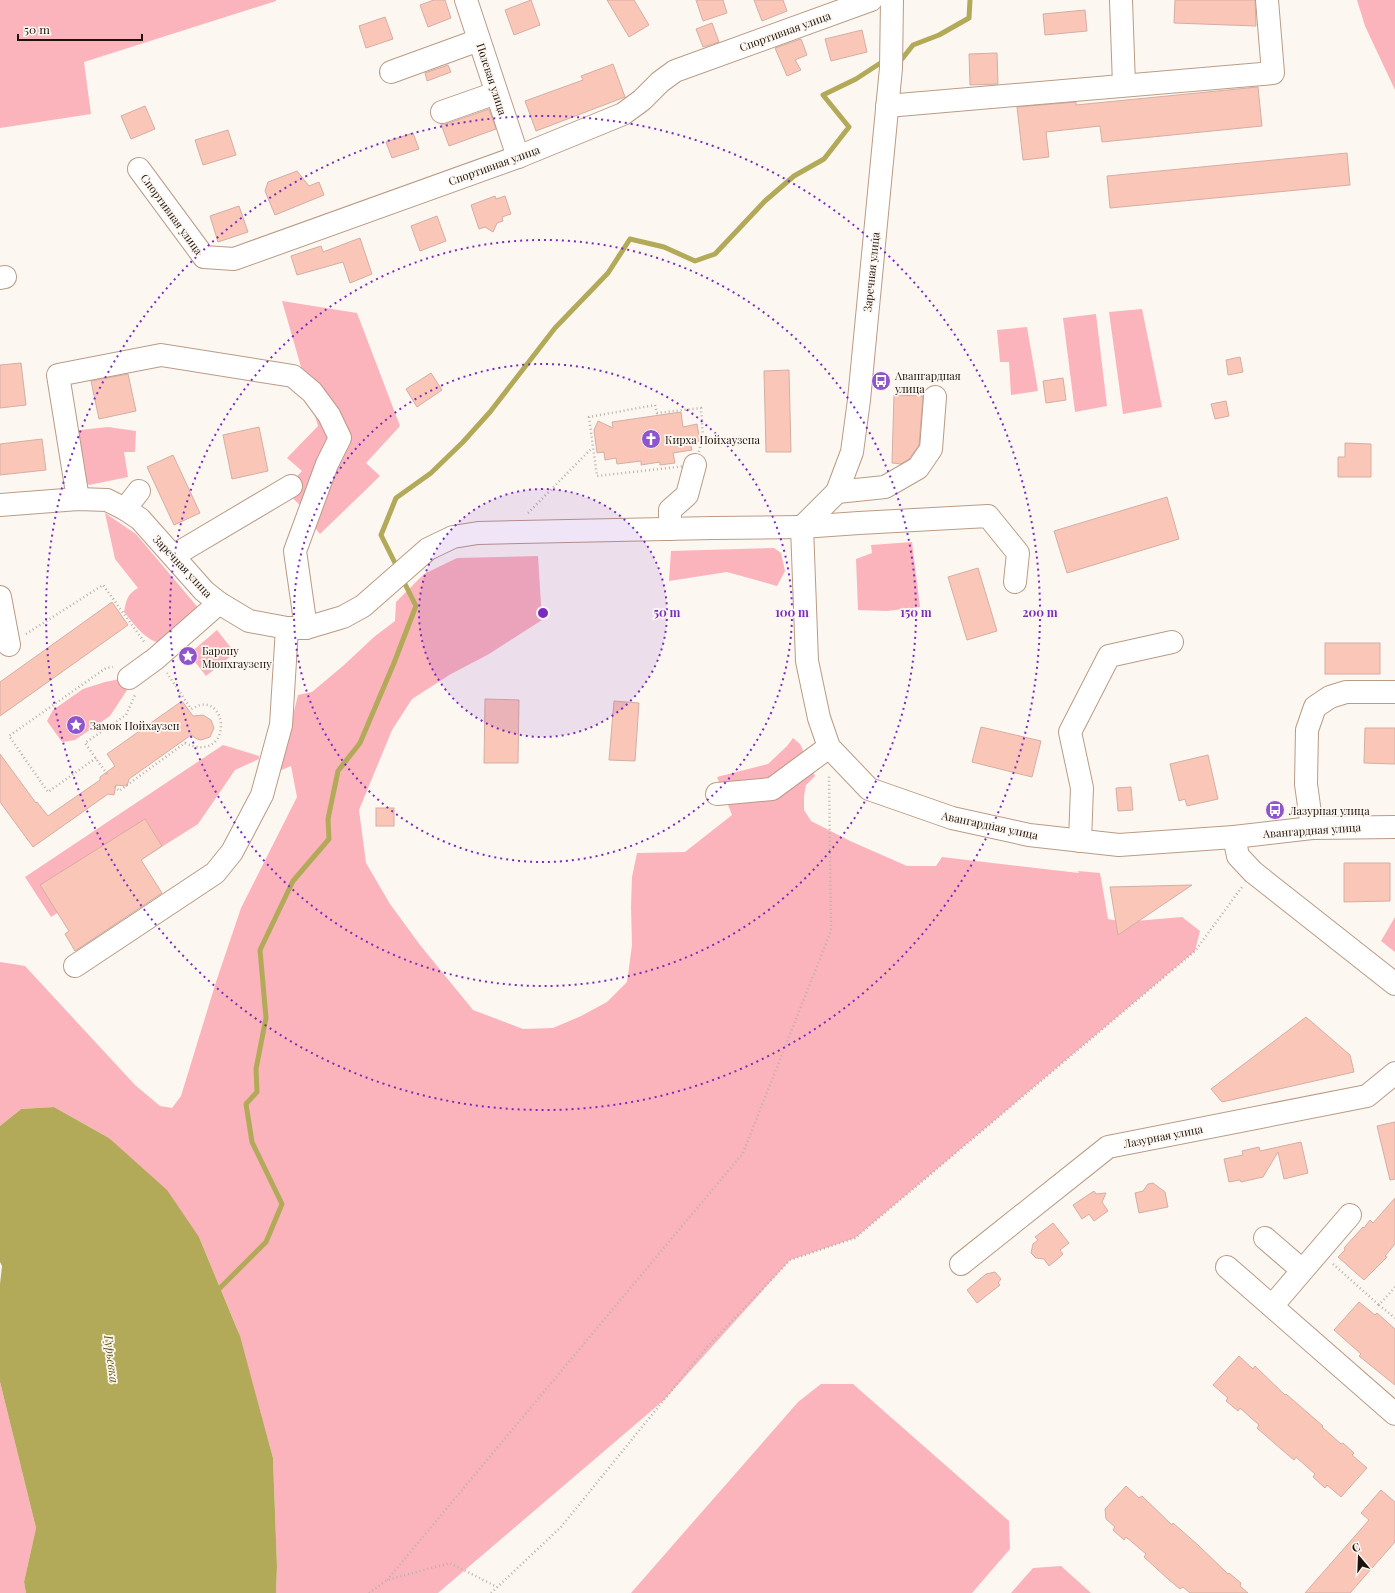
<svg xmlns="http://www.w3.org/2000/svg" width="1395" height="1593" viewBox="0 0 1395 1593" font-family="'Playfair Display',serif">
<rect width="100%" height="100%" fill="#fdf7f2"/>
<g fill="#fbb4bb">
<path d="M 0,0 L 276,0 L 276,1 L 84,62 L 91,114 L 0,128 Z"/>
<path d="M 1357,0 L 1395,0 L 1395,90 L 1365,26 Z"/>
<path d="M 282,301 L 357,313 L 400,426 L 366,463 L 380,476 L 320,534 L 300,509 L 302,507 L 284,490 L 302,471 L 287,458 L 318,426 Z"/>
<path d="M 1142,309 L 1162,407 L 1123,414 L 1109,312 Z"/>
<path d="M 1096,314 L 1107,406 L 1075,412 L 1063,318 Z"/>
<path d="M 1027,327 L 1038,391 L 1011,395 L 1009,362 L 1000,362 L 997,330 Z"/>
<path d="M 108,427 L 136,431 L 135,452 L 124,452 L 128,477 L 89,485 L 81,477 L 71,431 Z"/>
<path d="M 105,513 L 136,534 L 200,610 L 167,646 C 145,640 138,629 124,612 C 126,601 127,594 138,588 L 115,559 Z"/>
<path d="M 912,542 L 920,607 L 887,611 L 858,610 L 856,559 L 872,553 L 871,545 Z"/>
<path d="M 774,548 L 781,553 L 785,571 L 777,586 L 727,572 L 669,581 L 671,551 Z"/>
<path d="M 538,556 L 542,620 L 489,654 L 451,674 L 412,699 L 392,730 L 359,810 L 366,863 L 390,904 L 420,945 L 473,1010 L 523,1029 L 553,1028 L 581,1016 L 607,1002 L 627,982 L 632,945 L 631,907 L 632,877 L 637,853 L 685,852 L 732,815 L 717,777 L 768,764 L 787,746 L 793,738 L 800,744 L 815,776 L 806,785 L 804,796 L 804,810 L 811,821 L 850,841 L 907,866 L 936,866 L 942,857 L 1079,873 L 1078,871 L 1100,873 L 1108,919 L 1124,922 L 1182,917 L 1200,931 L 1195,951 L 855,1238 L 790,1260 L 664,1400 L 438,1593 L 276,1593 L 277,1566 L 273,1458 L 238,1331 L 199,1237 L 109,1138 L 54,1107 L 21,1109 L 0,1126 L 0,962 L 25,966 L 135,1085 L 160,1106 L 172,1108 L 181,1096 L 216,982 L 241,908 L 297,797 L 291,766 L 279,771 L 298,695 L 312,692 L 344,665 L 374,637 L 395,621 L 396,602 L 424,574 L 457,558 Z"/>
<path d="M 217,630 L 235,653 L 206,676 L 189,654 Z"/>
<path d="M 120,679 L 127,690 L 110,716 L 75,740 L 62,742 L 47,721 L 53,710 L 83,689 L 105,682 Z"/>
<path d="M 223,745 L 259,756 L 259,759 L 235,770 L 198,824 L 51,917 L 25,877 Z"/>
<path d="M 1395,905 L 1395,952 L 1381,941 L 1395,917 Z"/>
<path d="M 0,1382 L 36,1528 L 24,1582 L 26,1593 L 0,1593 Z"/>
<path d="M 821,1384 L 853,1384 L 1009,1521 L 1010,1549 L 972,1593 L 631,1593 L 798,1402 Z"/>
<path d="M 1061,1566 L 1091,1593 L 1011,1593 L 1033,1568 Z"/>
</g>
<path fill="#b2aa58" d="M 54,1107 L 109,1138 L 167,1190 L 199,1237 L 240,1336 L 273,1458 L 277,1566 L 276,1593 L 26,1593 L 24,1582 L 36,1528 L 0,1382 L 0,1284 L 2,1266 L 0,1262 L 0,1126 L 21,1109 Z"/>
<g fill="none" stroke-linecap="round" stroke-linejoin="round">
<g stroke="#b2aa58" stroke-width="5">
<path d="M 902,59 L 913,45 L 939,35 L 969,18 L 970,0"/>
<path d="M 398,569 L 381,535 L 396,498 L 431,473 L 463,442 L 490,412 L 555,328 L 608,273 L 630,239 L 664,247 L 695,261 L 715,254 L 765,201 L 794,176 L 824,159 L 849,127 L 823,95 L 856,79 L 882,62"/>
<path d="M 215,1293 L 266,1242 L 282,1204 L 252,1142 L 246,1104 L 257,1092 L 256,1069 L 266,1018 L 260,950 L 293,881 L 329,839 L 328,819 L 338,771 L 360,743 L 394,663 L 416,606 L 402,578"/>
</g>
</g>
<g fill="#fac6b8" stroke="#d5aea3">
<path d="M 434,0 L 445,0 L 451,18 L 428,27 L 420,5 Z"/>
<path d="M 531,0 L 540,25 L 514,35 L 505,10 Z"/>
<path d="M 607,0 L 634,0 L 649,25 L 629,37 Z"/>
<path d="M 696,0 L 723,0 L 727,13 L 703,21 Z"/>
<path d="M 754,0 L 783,0 L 787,11 L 762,21 Z"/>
<path d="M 1175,0 L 1255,0 L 1256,26 L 1174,23 Z"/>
<path d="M 1085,10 L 1087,31 L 1045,35 L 1043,14 Z"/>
<path d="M 385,17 L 393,39 L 366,48 L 359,26 Z"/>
<path d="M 712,23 L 719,42 L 703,47 L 696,29 Z"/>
<path d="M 862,30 L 867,52 L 831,61 L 825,39 Z"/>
<path d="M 801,39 L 807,55 L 795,60 L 801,70 L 787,76 L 775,48 Z"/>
<path d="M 997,53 L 998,84 L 970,85 L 969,54 Z"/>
<path d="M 613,64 L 625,97 L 536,131 L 525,101 L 583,80 L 581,76 Z"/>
<path d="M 448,65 L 451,72 L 427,81 L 425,73 Z"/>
<path d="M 1258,87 L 1262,126 L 1102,142 L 1100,126 L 1046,132 L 1049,157 L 1023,160 L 1017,107 L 1076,102 L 1076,105 Z"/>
<path d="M 145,106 L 155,129 L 131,139 L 121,116 Z"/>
<path d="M 489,109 L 496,129 L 449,146 L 441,124 L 446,124 Z"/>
<path d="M 228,130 L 236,155 L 203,165 L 195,140 Z"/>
<path d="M 413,133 L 419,149 L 392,158 L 386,142 Z"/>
<path d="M 1347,153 L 1350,185 L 1110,208 L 1107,176 Z"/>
<path d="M 297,171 L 309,186 L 319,182 L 324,195 L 275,215 L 265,191 L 268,182 Z"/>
<path d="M 495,196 L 496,199 L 505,196 L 511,214 L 502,217 L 503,221 L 497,223 L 493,232 L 485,227 L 479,229 L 471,205 Z"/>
<path d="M 239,206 L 248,232 L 218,242 L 210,216 Z"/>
<path d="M 437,216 L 446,241 L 420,251 L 411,226 Z"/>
<path d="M 360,238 L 372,274 L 350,283 L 343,262 L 297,275 L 291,256 L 321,246 L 323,252 Z"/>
<path d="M 1240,357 L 1243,372 L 1228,375 L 1226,360 Z"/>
<path d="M 21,363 L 26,405 L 0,408 L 0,365 Z"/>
<path d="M 789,370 L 791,452 L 766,452 L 764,371 Z"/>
<path d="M 431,373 L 442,390 L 417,407 L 406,389 Z"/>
<path d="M 128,374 L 136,411 L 99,419 L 91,381 Z"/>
<path d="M 1063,378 L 1066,400 L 1046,403 L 1043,381 Z"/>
<path d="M 894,395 L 923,396 L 919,445 L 909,459 L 901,464 L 892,463 Z"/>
<path d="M 1226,401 L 1229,416 L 1215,419 L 1211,404 Z"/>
<path d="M 681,412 L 683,427 L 697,424 L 700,441 L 690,442 L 692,450 L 673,453 L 675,463 L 660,465 L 660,462 L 641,465 L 641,461 L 617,464 L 616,458 L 605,460 L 604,452 L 597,453 L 594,430 L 598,421 L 613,428 L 612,422 Z"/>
<path d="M 259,427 L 268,471 L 232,479 L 223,435 Z"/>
<path d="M 42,439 L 46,470 L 0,475 L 0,444 Z"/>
<path d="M 1345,443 L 1371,444 L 1371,477 L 1338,477 L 1338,457 L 1345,457 Z"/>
<path d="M 173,455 L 200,513 L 174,525 L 147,467 Z"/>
<path d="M 1167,497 L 1179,539 L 1067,573 L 1054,531 Z"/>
<path d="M 978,568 L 997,631 L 967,640 L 948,577 Z"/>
<path d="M 112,602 L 128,625 L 0,716 L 0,682 Z"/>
<rect x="1325" y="643" width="55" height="31"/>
<path d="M 485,699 L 519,700 L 518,763 L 484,763 Z"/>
<path d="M 182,701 L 193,716 L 203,715 L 211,720 L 214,728 L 210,737 L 201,740 L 197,739 L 191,735 L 129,779 L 127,786 L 116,785 L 114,795 L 108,794 L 33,847 L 0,802 L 0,754 L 36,803 L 37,802 L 48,816 L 100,780 L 100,777 L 115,766 L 107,754 Z"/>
<path d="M 614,701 L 639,703 L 635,761 L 609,760 Z"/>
<path d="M 981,727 L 1041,741 L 1032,777 L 972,762 Z"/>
<path d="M 1365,728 L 1395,728 L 1395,764 L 1364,763 Z"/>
<path d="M 1208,755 L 1218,799 L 1187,806 L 1185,799 L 1179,801 L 1170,764 Z"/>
<path d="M 1131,787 L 1133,810 L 1118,811 L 1116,788 Z"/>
<rect x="376" y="808" width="18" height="18"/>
<path d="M 145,819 L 162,846 L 141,860 L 162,893 L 75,951 L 65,934 L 69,931 L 40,885 Z"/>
<path d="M 1344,863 L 1390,863 L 1390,901 L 1344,902 Z"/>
<path d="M 1192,885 L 1118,935 L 1110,887 Z"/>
<path d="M 1306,1017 L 1350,1055 L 1354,1072 L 1222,1102 L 1211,1089 Z"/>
<path d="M 1395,1122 L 1395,1179 L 1390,1180 L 1377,1126 Z"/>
<path d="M 1301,1142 L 1308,1173 L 1284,1179 L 1278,1152 L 1263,1177 L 1241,1182 L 1240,1180 L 1229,1182 L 1224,1159 L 1243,1155 L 1242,1151 L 1259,1147 L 1260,1151 Z"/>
<path d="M 1153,1183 L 1165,1192 L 1168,1207 L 1139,1213 L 1135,1193 L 1143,1191 L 1148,1184 Z"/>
<path d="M 1094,1191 L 1096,1194 L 1106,1193 L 1102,1202 L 1108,1211 L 1094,1221 L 1089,1214 L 1082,1219 L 1073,1205 Z"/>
<path d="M 1395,1198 L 1395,1244 L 1385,1256 L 1387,1257 L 1364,1280 L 1338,1257 L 1345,1250 L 1344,1248 L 1363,1227 L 1364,1228 L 1370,1220 L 1373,1223 Z"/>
<path d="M 1053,1223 L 1069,1243 L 1060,1250 L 1063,1254 L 1060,1257 L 1049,1266 L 1044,1259 L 1036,1258 L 1031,1253 L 1033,1244 L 1038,1240 L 1035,1237 Z"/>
<path d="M 995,1272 L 1001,1279 L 998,1283 L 1000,1285 L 977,1303 L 967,1290 L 986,1274 Z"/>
<path d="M 1359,1302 L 1375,1315 L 1377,1313 L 1395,1329 L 1395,1385 L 1359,1356 L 1361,1354 L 1334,1330 Z"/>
<path d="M 1239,1356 L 1253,1369 L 1255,1366 L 1285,1395 L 1286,1394 L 1323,1426 L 1322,1427 L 1341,1444 L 1343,1443 L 1354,1453 L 1352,1455 L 1367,1468 L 1341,1497 L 1327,1485 L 1325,1488 L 1313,1477 L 1315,1474 L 1296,1457 L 1294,1460 L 1281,1449 L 1257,1428 L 1259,1425 L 1240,1408 L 1238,1411 L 1226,1401 L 1228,1398 L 1213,1385 Z"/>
<path d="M 1126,1486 L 1139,1498 L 1142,1496 L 1172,1525 L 1173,1523 L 1198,1545 L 1228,1574 L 1229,1573 L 1241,1583 L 1240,1586 L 1248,1593 L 1190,1593 L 1183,1587 L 1180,1589 L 1168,1579 L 1144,1557 L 1146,1554 L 1126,1537 L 1124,1540 L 1113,1530 L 1115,1527 L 1106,1519 L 1105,1509 Z"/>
<path d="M 1381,1490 L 1395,1502 L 1395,1542 L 1350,1593 L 1305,1593 L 1369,1520 L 1361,1513 Z"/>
</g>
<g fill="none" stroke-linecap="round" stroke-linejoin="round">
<defs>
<g id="minor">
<path d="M 466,0 L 518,157"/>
<path d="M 1121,0 L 1124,85"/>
<path d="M 391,72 L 479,40"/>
<path d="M 887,106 L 1273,73 L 1267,0"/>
<path d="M 442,112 L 496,93"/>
<path d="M 139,169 L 204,257 L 234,259 L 518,157 L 623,114 L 642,100 L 660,82 L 675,71 L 871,0"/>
<path d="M 0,278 L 5,277"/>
<path d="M 837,492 L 885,487 L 918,468 L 931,449 L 935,397"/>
<path d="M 78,499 L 58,375 L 161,355 L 293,376 L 312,392 L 329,415 L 340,438 L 327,464 L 295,551 L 306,628"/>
<path d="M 125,509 L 139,491"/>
<path d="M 802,527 L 859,523 L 988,516 L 1018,553 L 1015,582"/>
<path d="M 670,529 L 670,510 L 687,495 L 695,465"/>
<path d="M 173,556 L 291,486"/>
<path d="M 0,597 L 9,645"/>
<path d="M 154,660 L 219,603"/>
<path d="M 129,678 L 151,662"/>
<path d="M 717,794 L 772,789 L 829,747"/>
<path d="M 1312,828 L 1306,784 L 1307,730 L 1315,707 L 1330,697 L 1346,692 L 1395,692"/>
<path d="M 1234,837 L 1238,856 L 1253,872 L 1395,984"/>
<path d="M 1080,841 L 1082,788 L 1070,732 L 1109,656 L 1172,642"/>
<path d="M 75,966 L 215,873 L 232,852 L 262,795 L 281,725 L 287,628"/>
<path d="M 1265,1238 L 1302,1270"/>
<path d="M 961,1264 L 1108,1147 L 1367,1096 L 1395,1073"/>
<path d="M 1227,1267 L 1395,1414"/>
<path d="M 1272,1306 L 1350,1215"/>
</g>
<g id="major">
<path d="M 0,505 L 78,499 L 107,500 L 125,509 L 140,519 L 204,591 L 219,603 L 249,621 L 287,628 L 306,628 L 343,617 L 363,606 L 428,549 L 453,537 L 478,533 L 713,528 L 802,527"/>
<path d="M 802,527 L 807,661 L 819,718 L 829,747 L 869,789 L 952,818 L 1029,835 L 1119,845 L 1234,837 L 1312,828 L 1395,827"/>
<path d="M 802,527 L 837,492 L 852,452 L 859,400 L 891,68 L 892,0"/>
</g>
</defs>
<use href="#minor" stroke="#ba9b85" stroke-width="24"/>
<use href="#major" stroke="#ba9b85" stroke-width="24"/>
<g stroke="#b8b1ab" stroke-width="2.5" stroke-dasharray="1 3" stroke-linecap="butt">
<path d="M 655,405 L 657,413 L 701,408 L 703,437 L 695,465 L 597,476 L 589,417 Z"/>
<path d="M 528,513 L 592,448"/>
<path d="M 26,634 L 103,585 L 145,643"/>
<path d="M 96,758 L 48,792 L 9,736 L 106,668 L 113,667"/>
<path d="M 107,774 L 85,743 L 126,715 L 135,695"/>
<path d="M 115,786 L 119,791 L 185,743 C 230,764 230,699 200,705 C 197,706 194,708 191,709 L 167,673"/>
<path d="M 1333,1264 L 1379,1305"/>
<path d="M 1395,1287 L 1379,1305 L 1395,1318"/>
<path d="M 387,1580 L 743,1153 L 831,931 L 829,775"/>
<path d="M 369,1593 L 387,1580 L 450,1563 L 497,1587"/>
<path d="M 491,1593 L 561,1527 L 706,1348 L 790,1260 L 855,1238 L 1195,951 L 1242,887"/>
</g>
<use href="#minor" stroke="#fff" stroke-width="22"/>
<use href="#major" stroke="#fff" stroke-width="22"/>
</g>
<circle cx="543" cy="613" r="124" fill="#7b2cbf" fill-opacity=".12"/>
<g fill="none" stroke="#7b2cbf" stroke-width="2" stroke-dasharray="2 4">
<circle cx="543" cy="613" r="124"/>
<circle cx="543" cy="613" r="249"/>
<circle cx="543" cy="613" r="373"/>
<circle cx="543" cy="613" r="497"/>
</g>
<defs>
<symbol id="bus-disc" viewBox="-11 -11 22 22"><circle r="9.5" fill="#8e55cd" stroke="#fdf7f2"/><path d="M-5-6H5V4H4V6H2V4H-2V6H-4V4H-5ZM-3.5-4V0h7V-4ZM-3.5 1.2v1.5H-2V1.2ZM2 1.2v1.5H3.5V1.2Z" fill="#fff"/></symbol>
<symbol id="church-disc" viewBox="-11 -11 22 22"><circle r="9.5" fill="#8e55cd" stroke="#fdf7f2"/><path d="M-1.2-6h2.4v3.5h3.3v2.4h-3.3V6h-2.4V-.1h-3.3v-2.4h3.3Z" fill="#fff"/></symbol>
<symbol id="sight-disc" viewBox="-11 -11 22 22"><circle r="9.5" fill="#8e55cd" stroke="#fdf7f2"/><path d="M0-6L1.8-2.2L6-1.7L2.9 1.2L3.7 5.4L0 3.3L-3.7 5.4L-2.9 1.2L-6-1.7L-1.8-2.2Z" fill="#fff"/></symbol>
</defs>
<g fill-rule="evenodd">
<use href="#bus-disc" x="870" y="370" width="22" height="22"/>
<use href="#church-disc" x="640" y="428" width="22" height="22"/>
<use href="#sight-disc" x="177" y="645" width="22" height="22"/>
<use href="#sight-disc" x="65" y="714" width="22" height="22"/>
<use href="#bus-disc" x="1264" y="799" width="22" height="22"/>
</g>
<g text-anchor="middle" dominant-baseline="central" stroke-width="3.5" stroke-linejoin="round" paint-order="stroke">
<g font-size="11" fill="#1e130b" stroke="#fdf7f2">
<text transform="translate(785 31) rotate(-20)">Спортивная улица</text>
<text transform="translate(492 79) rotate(72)">Полевая улица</text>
<text transform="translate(494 165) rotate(-20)">Спортивная улица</text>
<text transform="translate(172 214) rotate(54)">Спортивная улица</text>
<text transform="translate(871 272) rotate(-84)">Заречная улица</text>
<text transform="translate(183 566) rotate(47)">Заречная улица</text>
<text transform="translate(990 825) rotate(12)">Авангардная улица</text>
<text transform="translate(1312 830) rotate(-4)">Авангардная улица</text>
<text transform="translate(1163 1136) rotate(-11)">Лазурная улица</text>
</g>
<g font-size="11" fill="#1e130b" stroke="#fdf7f2" text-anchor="start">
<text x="895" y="375">Авангардная<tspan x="895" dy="13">улица</tspan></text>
<text x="665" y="439">Кирха Нойхаузена</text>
<text x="202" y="650">Барону<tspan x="202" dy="13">Мюнхгаузену</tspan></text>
<text x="90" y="725">Замок Нойхаузен</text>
<text x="1289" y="810">Лазурная улица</text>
</g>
<g font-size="12" font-style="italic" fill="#5d571a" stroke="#fdf7f2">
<text transform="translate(112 1359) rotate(83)">Гурьевка</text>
</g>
</g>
<circle cx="543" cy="613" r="6" fill="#7b2cbf" stroke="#fdf7f2" stroke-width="2"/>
<g font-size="12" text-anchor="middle" font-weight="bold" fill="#7b2cbf" stroke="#fdf7f2" stroke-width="3.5" stroke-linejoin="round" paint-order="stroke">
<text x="667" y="617">50 m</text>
<text x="792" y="617">100 m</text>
<text x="916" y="617">150 m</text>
<text x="1040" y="617">200 m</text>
</g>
<g transform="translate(1359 1557) rotate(341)" stroke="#fdf7f2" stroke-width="3" paint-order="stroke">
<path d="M0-3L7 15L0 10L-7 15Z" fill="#1e130b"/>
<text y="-6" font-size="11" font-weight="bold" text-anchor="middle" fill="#1e130b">С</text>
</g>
<path d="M18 34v6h124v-6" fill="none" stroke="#1e130b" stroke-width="2"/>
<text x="24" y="34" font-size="12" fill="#1e130b" stroke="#fdf7f2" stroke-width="3" paint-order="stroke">50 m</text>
</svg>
